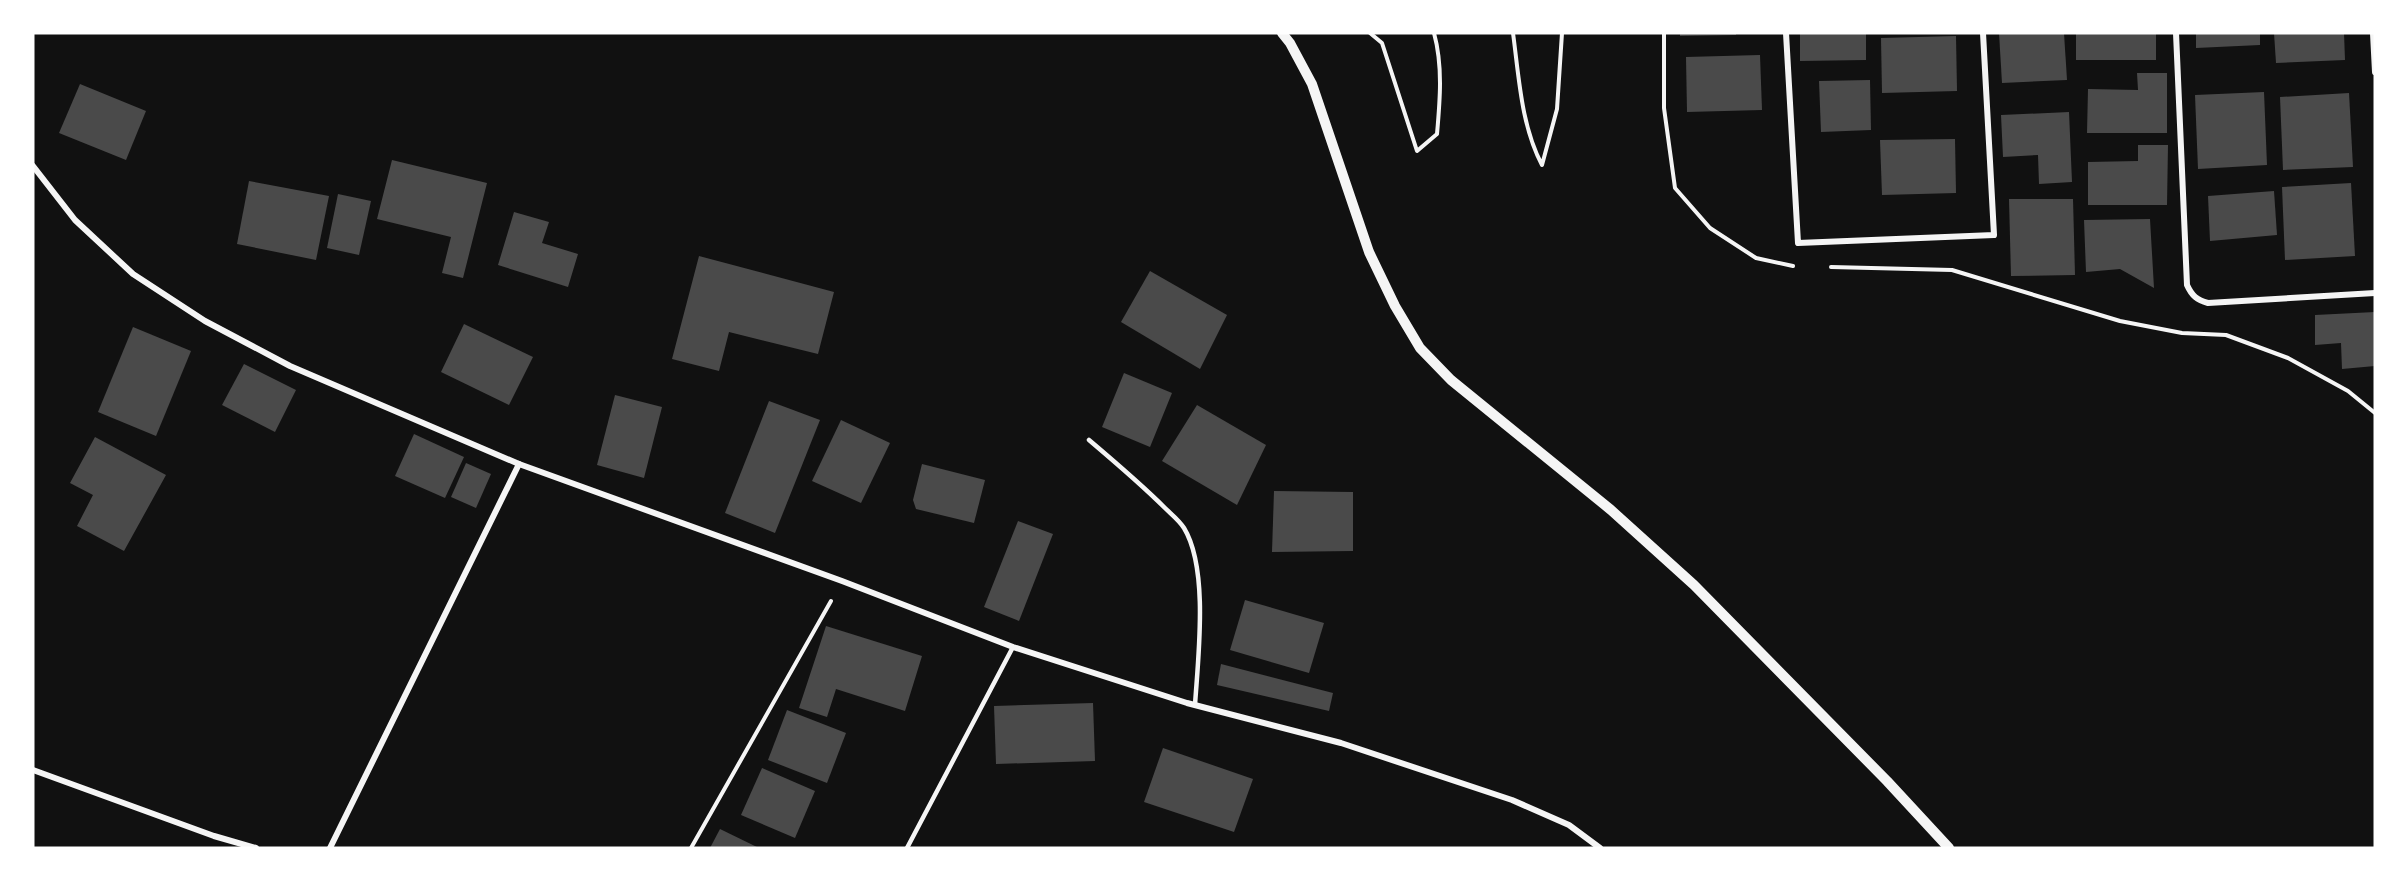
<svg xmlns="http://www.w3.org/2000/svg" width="2408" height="881" viewBox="0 0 2408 881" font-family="'Source Sans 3',sans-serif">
<rect width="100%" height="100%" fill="#111"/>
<g fill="#4a4a4a">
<path d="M 1680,33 L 1736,33 L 1736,35 L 1680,36 Z"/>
<path d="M 1800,33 L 1866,33 L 1866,60 L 1800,61 Z"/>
<path d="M 1999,33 L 2064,33 L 2067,80 L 2002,83 Z"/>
<rect x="2076" y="33" width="80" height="27"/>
<path d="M 2196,33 L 2260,33 L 2260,45 L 2196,48 Z"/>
<path d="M 2274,33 L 2344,33 L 2345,60 L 2276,63 Z"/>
<path d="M 1956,36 L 1957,91 L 1882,93 L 1881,38 Z"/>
<path d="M 1760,55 L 1762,110 L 1687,112 L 1686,57 Z"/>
<path d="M 2137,73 L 2167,73 L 2167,133 L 2087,133 L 2088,89 L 2138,90 Z"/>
<path d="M 1870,80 L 1871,130 L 1821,132 L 1819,81 Z"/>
<path d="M 80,84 L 146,111 L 126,160 L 59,133 Z"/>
<path d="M 2264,92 L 2267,165 L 2198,169 L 2195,95 Z"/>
<path d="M 2349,93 L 2353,167 L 2283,170 L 2280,97 Z"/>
<path d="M 2069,112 L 2072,182 L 2039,184 L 2038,155 L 2003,157 L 2001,115 Z"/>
<path d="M 1955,139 L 1956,193 L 1882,195 L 1880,140 Z"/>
<path d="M 2138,145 L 2168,145 L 2167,205 L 2088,205 L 2088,162 L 2138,161 Z"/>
<path d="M 392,160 L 487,183 L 463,278 L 442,273 L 451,237 L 377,219 Z"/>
<path d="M 249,181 L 329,196 L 316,260 L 237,244 Z"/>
<path d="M 2351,183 L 2355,256 L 2285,260 L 2282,187 Z"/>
<path d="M 2274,191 L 2277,235 L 2210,241 L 2208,196 Z"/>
<path d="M 338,194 L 371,201 L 359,255 L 327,248 Z"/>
<path d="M 2009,199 L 2073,199 L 2075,275 L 2011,276 Z"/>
<path d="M 514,212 L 549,222 L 542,243 L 578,254 L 568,287 L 498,265 Z"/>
<path d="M 2150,219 L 2154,288 L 2120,269 L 2086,272 L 2084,220 Z"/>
<path d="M 699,256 L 834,292 L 818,354 L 729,332 L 719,371 L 672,359 Z"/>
<path d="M 1150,271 L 1227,315 L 1200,369 L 1121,322 Z"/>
<path d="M 2375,312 L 2375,366 L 2342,369 L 2341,343 L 2315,345 L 2315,315 Z"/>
<path d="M 464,324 L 533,357 L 509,405 L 441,372 Z"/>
<path d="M 133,327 L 191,351 L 156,436 L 98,412 Z"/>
<path d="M 244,364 L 296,390 L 275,432 L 222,405 Z"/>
<path d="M 1124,373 L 1172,393 L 1150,447 L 1102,427 Z"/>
<path d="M 615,395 L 662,407 L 644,478 L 597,465 Z"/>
<path d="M 769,401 L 820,420 L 775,533 L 725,513 Z"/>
<path d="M 1197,405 L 1266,445 L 1237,505 L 1162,461 Z"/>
<path d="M 841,420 L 890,443 L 861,503 L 812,481 Z"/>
<path d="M 414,434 L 464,457 L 445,498 L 395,476 Z"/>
<path d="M 95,437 L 166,475 L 124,551 L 77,526 L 93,495 L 70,483 Z"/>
<path d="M 466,463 L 491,474 L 476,508 L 451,497 Z"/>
<path d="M 922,464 L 985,480 L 974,523 L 916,509 L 913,500 Z"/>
<path d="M 1274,491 L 1353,492 L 1353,551 L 1272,552 Z"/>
<path d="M 1018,521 L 1053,534 L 1019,621 L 984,607 Z"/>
<path d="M 1245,600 L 1324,623 L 1309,673 L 1230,650 Z"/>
<path d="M 826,626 L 922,656 L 905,711 L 836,689 L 827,717 L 799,708 Z"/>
<path d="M 1221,664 L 1333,693 L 1329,711 L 1217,685 Z"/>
<path d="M 1093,703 L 1095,761 L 996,764 L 994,706 Z"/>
<path d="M 787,710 L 846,733 L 827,783 L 768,760 Z"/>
<path d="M 1163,748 L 1253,779 L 1234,832 L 1144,802 Z"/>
<path d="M 762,768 L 815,791 L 795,838 L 741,815 Z"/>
<path d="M 720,829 L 759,848 L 710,848 Z"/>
</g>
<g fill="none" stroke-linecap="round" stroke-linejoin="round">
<g stroke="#f5f5f5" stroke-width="4">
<path d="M 1370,33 L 1382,43 L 1417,151 L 1437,134 C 1440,100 1443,66 1434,33"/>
<path d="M 1513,33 C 1519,77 1521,125 1542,165 L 1557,109 L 1562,33"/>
<path d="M 1664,33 L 1664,108 L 1675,188 L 1710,228 L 1756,258 L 1793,266"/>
<path d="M 1831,267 L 1952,270 L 2120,321 L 2182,333 L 2226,335 L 2288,358 L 2348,391 L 2375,413"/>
<path d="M 691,848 L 831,601"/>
</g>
<g stroke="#f5f5f5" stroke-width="4.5">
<path d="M 1089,440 C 1115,462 1141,484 1165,508 C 1171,514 1179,520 1184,528 C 1209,569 1198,658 1195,705"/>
<path d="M 907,848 L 1013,647"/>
</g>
<g stroke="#f5f5f5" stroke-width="6">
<path d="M 1786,33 L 1798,243 L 1994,235 L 1983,33"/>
<path d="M 2176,33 L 2187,285 C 2192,296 2197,300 2208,303 L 2375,293"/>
<path d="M 2373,33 L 2375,72"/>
<path d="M 33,166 L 75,220 L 133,274 L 205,321 L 290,366 L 519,464 L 842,581 L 1013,647 L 1187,703 L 1341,743 L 1512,800 L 1569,825 L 1600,848"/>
<path d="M 33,770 L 214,836 L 256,848"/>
<path d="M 330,848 L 519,464"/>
</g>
<path stroke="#f5f5f5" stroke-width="10" d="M 1282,33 L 1290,43 L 1312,84 L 1369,252 L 1395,306 L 1420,348 L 1451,380 L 1611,510 L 1694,585 L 1887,781 L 1949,848"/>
</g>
<rect width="2408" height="881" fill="none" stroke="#ffffff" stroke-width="69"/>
</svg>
